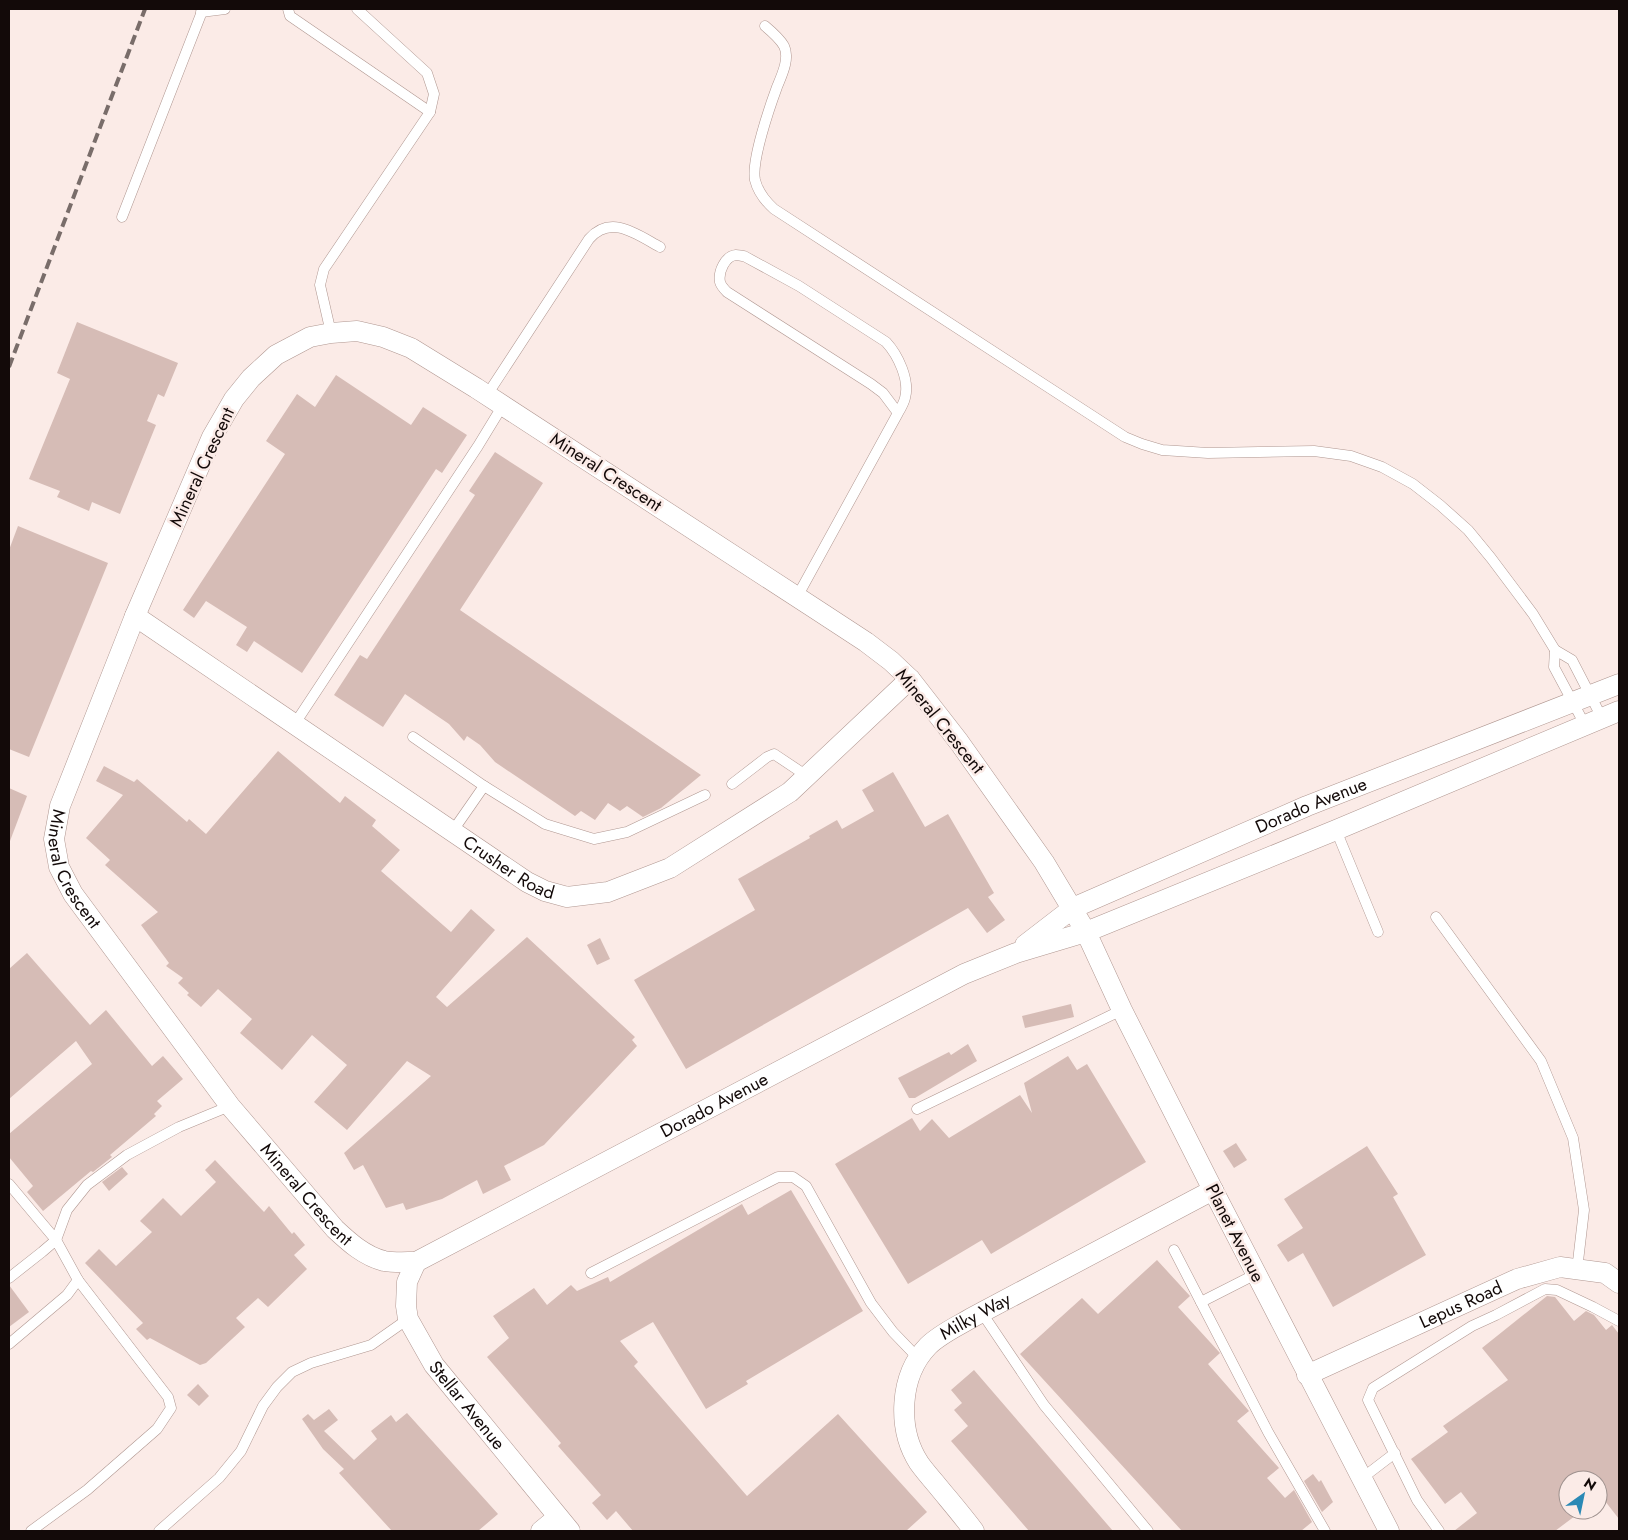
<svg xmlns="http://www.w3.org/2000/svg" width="1628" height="1540" viewBox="0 0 1628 1540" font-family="Jost,sans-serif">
<rect width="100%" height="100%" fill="#fbebe7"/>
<g fill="#d6bcb6">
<path d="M 77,322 L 178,363 L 164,397 L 158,394 L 147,421 L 156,425 L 120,514 L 92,502 L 89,511 L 57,497 L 60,491 L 29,479 L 70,379 L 57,373 Z"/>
<path d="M 336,375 L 411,425 L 423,407 L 467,435 L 442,473 L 436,469 L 302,673 L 254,641 L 247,652 L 236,645 L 247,627 L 206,601 L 194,618 L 183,610 L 285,454 L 266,441 L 297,394 L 315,407 Z"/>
<path d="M 495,452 L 543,483 L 460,610 L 701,775 L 661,808 L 643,817 L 627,806 L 620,811 L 608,803 L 595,820 L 581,811 L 575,816 L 495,762 L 480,745 L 467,736 L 464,741 L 449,724 L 405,694 L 383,727 L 334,695 L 360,655 L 367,659 L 475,495 L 469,491 Z"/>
<path d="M 18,526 L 108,563 L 29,757 L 9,749 L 9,550 Z"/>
<path d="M 278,751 L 340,803 L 345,796 L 376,820 L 372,826 L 400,850 L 381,871 L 451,932 L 471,909 L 495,930 L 436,997 L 447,1007 L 527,937 L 635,1037 L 632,1040 L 637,1046 L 544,1145 L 504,1166 L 511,1180 L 483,1194 L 477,1180 L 442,1199 L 406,1210 L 403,1203 L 386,1208 L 363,1165 L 354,1170 L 344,1153 L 431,1076 L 407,1061 L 347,1130 L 314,1102 L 347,1065 L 312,1035 L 282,1070 L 240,1033 L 252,1019 L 218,989 L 201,1007 L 187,995 L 189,993 L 178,983 L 183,978 L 166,966 L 169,963 L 141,925 L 158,912 L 105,865 L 110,860 L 86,838 L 123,795 L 96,781 L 104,766 L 134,782 L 137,779 L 187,822 L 189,819 L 206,834 Z"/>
<path d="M 893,772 L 925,827 L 948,814 L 994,893 L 988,897 L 1005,920 L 987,933 L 968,908 L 686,1069 L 634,980 L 755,910 L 738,879 L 810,838 L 809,836 L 837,820 L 842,829 L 874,811 L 862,790 Z"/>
<path d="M 9,788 L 27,796 L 10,841 L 9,841 Z"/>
<path d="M 600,938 L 610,959 L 597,965 L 587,945 Z"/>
<path d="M 27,953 L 90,1025 L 106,1010 L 152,1066 L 163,1056 L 183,1079 L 157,1101 L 162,1106 L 154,1114 L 156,1116 L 110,1155 L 112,1157 L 93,1172 L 91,1171 L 43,1211 L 27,1192 L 33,1186 L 9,1157 L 9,1134 L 92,1064 L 76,1041 L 9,1099 L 9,969 Z"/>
<path d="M 1071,1004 L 1074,1017 L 1025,1028 L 1022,1016 Z"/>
<path d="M 968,1044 L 977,1061 L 915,1098 L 909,1098 L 898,1078 L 949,1052 L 951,1055 Z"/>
<path d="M 1068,1056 L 1077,1070 L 1087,1064 L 1146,1162 L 991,1254 L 982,1240 L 908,1284 L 835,1164 L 912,1118 L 920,1131 L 932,1119 L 949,1138 L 1020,1095 L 1032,1113 L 1024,1083 Z"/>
<path d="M 1236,1143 L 1247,1160 L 1234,1168 L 1223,1151 Z"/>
<path d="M 1367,1146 L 1398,1194 L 1393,1197 L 1426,1255 L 1333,1307 L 1303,1253 L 1288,1262 L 1277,1245 L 1303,1228 L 1284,1199 Z"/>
<path d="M 215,1160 L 264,1212 L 269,1206 L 292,1234 L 294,1232 L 305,1245 L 294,1255 L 307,1269 L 268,1307 L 258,1298 L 236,1318 L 245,1327 L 206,1363 L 200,1365 L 150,1338 L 147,1340 L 136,1329 L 143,1323 L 85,1263 L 99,1249 L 116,1266 L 152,1232 L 140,1221 L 163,1198 L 181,1216 L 216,1182 L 205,1170 Z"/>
<path d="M 122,1167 L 128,1174 L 109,1191 L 102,1182 Z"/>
<path d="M 791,1190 L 863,1311 L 746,1381 L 748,1384 L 706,1409 L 653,1322 L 620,1341 L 638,1362 L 634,1366 L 747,1496 L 838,1414 L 927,1512 L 906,1531 L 633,1531 L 616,1511 L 607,1520 L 592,1503 L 601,1495 L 558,1446 L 561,1443 L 487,1357 L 509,1338 L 493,1316 L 534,1288 L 547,1305 L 571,1285 L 577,1291 L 608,1277 L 610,1282 L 742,1204 L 748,1215 Z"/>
<path d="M 1157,1260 L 1190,1296 L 1178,1307 L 1220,1353 L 1208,1364 L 1249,1411 L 1237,1421 L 1279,1468 L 1267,1478 L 1285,1498 L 1294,1490 L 1312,1522 L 1301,1531 L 1182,1531 L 1020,1354 L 1082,1298 L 1098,1314 Z"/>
<path d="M 9,1285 L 29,1312 L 9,1327 Z"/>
<path d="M 1547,1296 L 1555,1297 L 1574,1321 L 1586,1311 L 1594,1315 L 1606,1330 L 1612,1325 L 1619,1334 L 1619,1519 L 1598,1492 L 1598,1480 L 1568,1480 L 1568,1510 L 1583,1510 L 1555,1531 L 1454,1531 L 1477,1513 L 1461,1492 L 1445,1504 L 1411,1459 L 1448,1432 L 1443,1426 L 1508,1380 L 1482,1348 Z"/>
<path d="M 974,1370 L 1113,1531 L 1029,1531 L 951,1441 L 968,1426 L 954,1410 L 962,1403 L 951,1390 Z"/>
<path d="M 198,1384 L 209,1396 L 199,1406 L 187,1395 Z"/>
<path d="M 329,1409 L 338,1420 L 324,1431 L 354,1460 L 377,1439 L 371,1431 L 391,1415 L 396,1422 L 407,1413 L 498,1514 L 478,1531 L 392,1531 L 339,1473 L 344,1469 L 323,1449 L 302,1419 L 308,1414 L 314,1420 Z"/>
<path d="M 1313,1474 L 1319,1482 L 1321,1480 L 1333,1502 L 1322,1512 L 1304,1481 Z"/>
</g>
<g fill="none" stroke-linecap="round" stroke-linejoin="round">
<defs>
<g id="service">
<path d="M 288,9 L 290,16 L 430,112"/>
<path d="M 201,12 L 225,9"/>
<path d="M 765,26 C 771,31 780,39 784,46 C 790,58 782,75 777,87 C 770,106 751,161 755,180 C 758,192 765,201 774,209 L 1125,437 L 1142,444 L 1162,450 L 1208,453 L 1314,451 L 1351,456 L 1382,467 L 1413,484 L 1440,505 L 1468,530 L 1491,558 L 1533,614 L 1555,650 L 1572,660 L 1602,718"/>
<path d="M 122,217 L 203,9"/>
<path d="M 331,333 L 320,285 L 324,269 L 430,112 L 434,94 L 427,73 L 357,9"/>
<path d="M 487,395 L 589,239 C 611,214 636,234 660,247"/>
<path d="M 797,597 L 898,413 C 901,408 904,403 905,398 C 910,380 898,355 886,342 L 799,286 L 744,256 C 741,256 739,255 736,255 C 725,256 718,272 720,282 C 721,286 724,289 727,292 L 871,384 L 883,393 L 898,413"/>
<path d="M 1555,650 L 1554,667 L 1585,725"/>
<path d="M 294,725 L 478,446 L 503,405"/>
<path d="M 413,737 L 484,786"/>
<path d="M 732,784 L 767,757 L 774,754 L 807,776"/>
<path d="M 1336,830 L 1378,932"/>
<path d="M 452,832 L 484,786 L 545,824 L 594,839 L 627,832 L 705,795"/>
<path d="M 1436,917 L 1541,1061 L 1573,1138 L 1584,1210 L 1577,1270"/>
<path d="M 917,1109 L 1122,1010"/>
<path d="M 9,1184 L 56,1240 L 67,1210 L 87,1185 L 127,1155 L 179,1127 L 230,1106"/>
<path d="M 1174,1250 L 1268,1432 L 1325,1531"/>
<path d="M 591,1273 L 778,1177 L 793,1177 L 806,1186 L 871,1303 L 893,1332 L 918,1358"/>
<path d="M 9,1278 L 42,1252 L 56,1240 L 78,1280 L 67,1295 L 9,1344"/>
<path d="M 1201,1302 L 1256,1274"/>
<path d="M 982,1313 L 1044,1405 L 1148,1531"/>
<path d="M 1361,1479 L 1395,1453"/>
<path d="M 31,1531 L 87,1490 L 157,1429 L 171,1408 L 168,1397 L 78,1280"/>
<path d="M 159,1531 L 219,1478 L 241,1451 L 263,1406 L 277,1387 L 292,1372 L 311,1363 L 371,1345 L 408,1319"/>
<path d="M 1439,1531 L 1417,1500 L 1368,1400 L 1373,1388 L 1472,1326 L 1496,1315 L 1545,1289 L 1557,1290 L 1593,1307 L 1619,1321"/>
</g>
<g id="minor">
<path id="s1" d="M 135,616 L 527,882 L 545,891 L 567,897 L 608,892 L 670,868 L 790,792 L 910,679"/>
<path id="s2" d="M 1025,945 L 1073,908 L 1307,806 L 1619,684"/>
<path id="s3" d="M 416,1262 L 407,1282 L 406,1306 L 408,1319 L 434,1365 L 570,1531"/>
<path id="s4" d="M 1307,1375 L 1517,1279 L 1560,1267 L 1605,1273 L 1619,1283"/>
<path d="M 541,1531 L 558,1517"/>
<path id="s5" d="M 974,1531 C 962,1515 949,1500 936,1484 C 930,1477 924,1470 919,1463 C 897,1429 899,1376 928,1346 C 940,1334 958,1326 973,1317 L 1213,1190"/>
<path id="s6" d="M 1389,1531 L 1213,1190 L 1122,1010 L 1086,932 L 1044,862 L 959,742 L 910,679 L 891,661 L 866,642 L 814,608 L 476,388 L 411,348 L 383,337 L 357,331 L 331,333 L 310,337 L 276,355 L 251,378 L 234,399 L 212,437 L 135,616 L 60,806 L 54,839 L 59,867 L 73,894 L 230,1106 L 335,1229 C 349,1242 364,1256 384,1261 C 394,1263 406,1262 416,1262 L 964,974 L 1016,953 L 1086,932 L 1336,830 L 1619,711"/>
</g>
</defs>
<use href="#service" stroke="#b09791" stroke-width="11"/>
<use href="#minor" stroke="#b09791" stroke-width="21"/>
<use href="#service" stroke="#fff" stroke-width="10"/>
<use href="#minor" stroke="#fff" stroke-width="20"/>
<path stroke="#796d6a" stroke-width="4" stroke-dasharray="10 5" stroke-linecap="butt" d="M 9,367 L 145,9"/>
</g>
<g text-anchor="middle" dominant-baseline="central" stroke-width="5" stroke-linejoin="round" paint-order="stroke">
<g font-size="18" fill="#130a09" stroke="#fbebe7">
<text transform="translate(202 467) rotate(-65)">Mineral Crescent</text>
<text transform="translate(606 472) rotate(33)">Mineral Crescent</text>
<text transform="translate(940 721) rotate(51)">Mineral Crescent</text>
<text stroke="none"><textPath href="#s2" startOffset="320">Dorado Avenue</textPath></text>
<text stroke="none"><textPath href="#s1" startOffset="451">Crusher Road</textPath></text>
<text stroke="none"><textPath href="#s6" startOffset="2294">Mineral Crescent</textPath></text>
<text stroke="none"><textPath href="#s6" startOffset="3172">Dorado Avenue</textPath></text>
<text stroke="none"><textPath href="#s6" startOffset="2699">Mineral Crescent</textPath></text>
<text transform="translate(1235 1233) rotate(63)">Planet Avenue</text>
<text stroke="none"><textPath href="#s4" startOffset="169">Lepus Road</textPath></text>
<text stroke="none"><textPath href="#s5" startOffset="269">Milky Way</textPath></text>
<text stroke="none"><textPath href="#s3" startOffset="164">Stellar Avenue</textPath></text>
</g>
</g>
<rect width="1628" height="1540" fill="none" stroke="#130a09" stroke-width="20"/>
<g transform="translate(1583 1495) rotate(33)"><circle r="24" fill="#fbebe7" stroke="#9e918e"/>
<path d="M0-4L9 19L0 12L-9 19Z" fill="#2a89b5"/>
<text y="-8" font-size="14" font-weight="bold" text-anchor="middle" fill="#130a09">N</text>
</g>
</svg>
